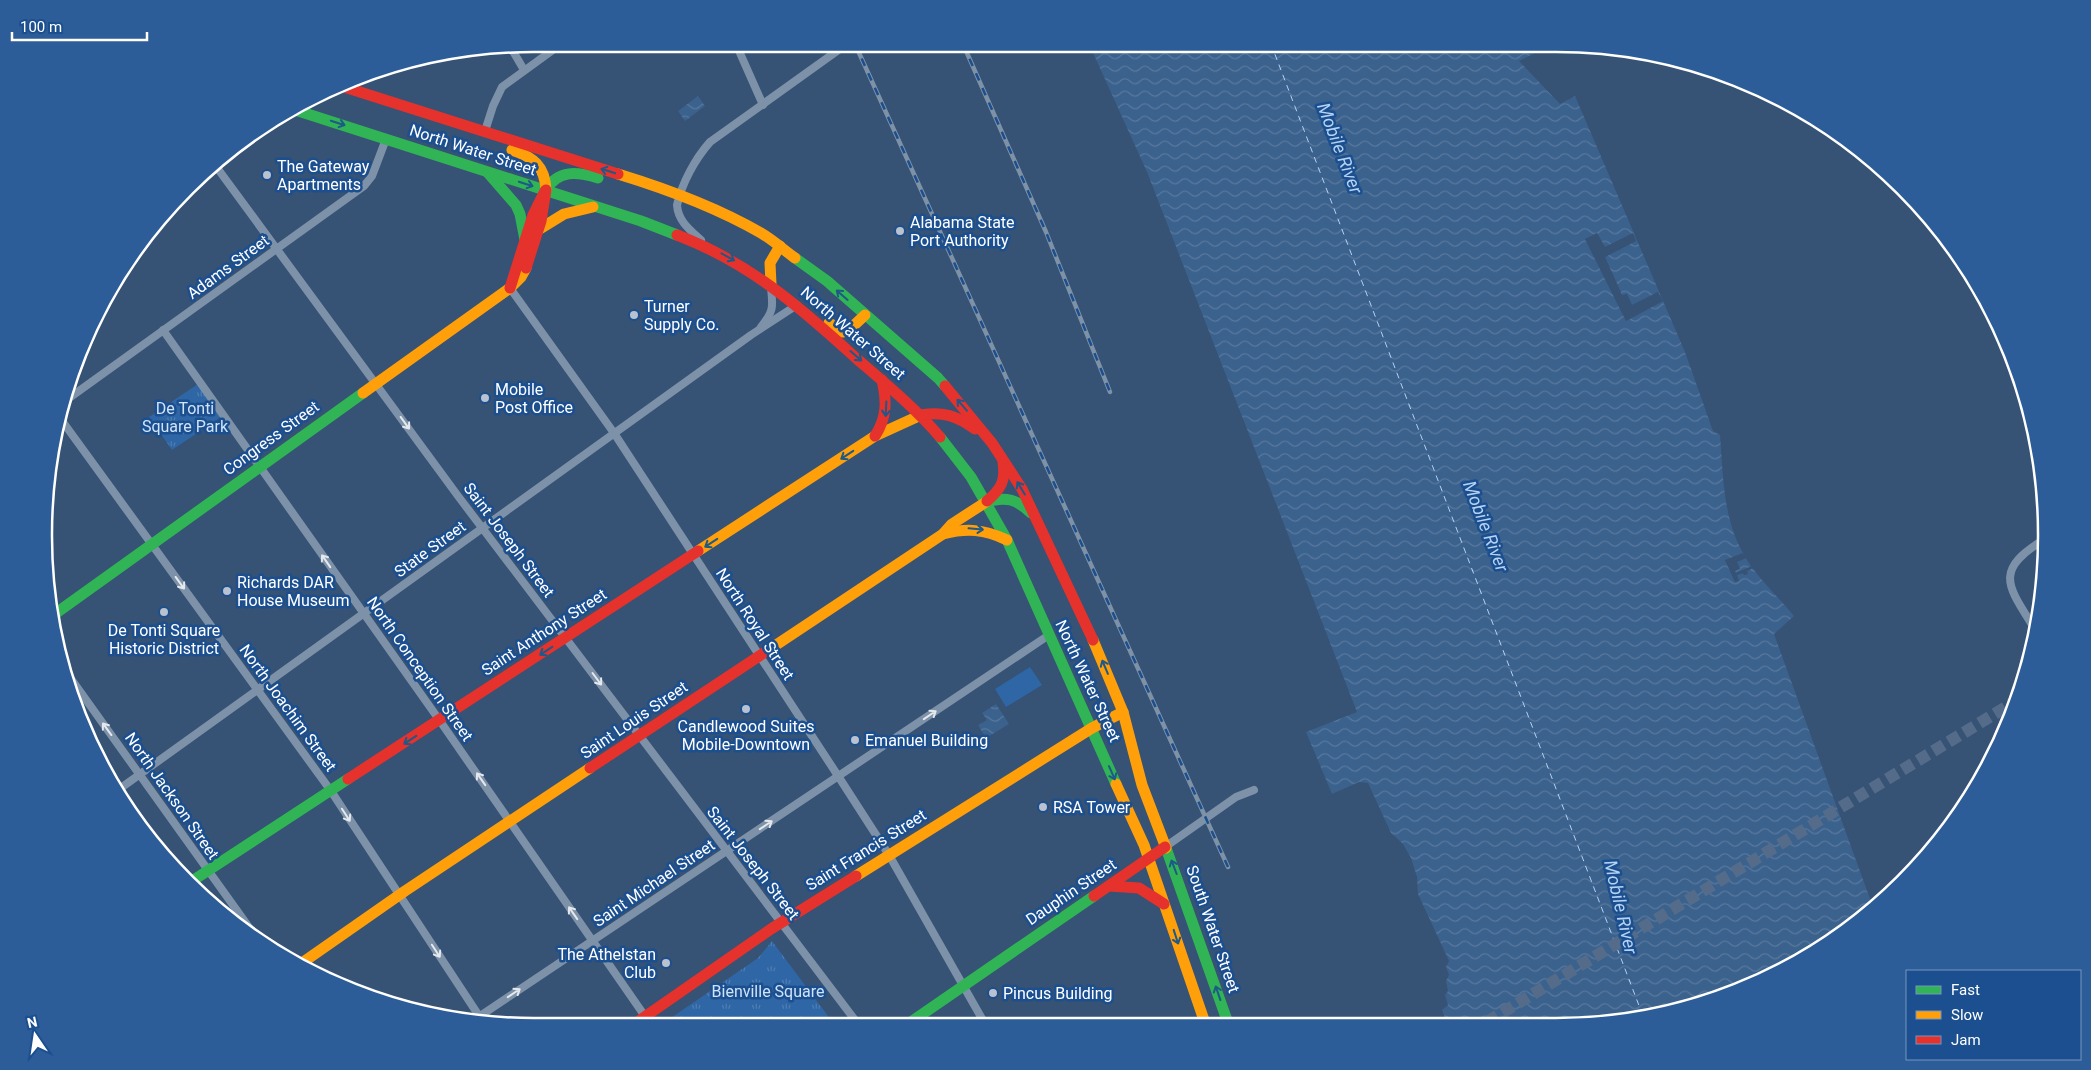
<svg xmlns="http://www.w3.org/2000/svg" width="2091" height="1070" viewBox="0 0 2091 1070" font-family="Roboto,sans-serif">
<defs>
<pattern id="park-tufts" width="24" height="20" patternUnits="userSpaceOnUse" patternTransform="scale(1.25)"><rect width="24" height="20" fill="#2f66a5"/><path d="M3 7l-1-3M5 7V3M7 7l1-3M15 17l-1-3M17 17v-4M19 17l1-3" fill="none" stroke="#4e7db2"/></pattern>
<pattern id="water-waves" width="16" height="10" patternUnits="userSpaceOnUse" patternTransform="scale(1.25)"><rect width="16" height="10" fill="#3b618d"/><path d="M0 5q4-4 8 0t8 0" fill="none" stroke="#58799e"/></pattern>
</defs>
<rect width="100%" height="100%" fill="#365274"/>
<g fill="url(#park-tufts)">
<path d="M 198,384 L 221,417 L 172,450 L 149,417 Z"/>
<path d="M 772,941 L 834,1024 L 671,1025 L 668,1020 L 758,958 Z"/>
</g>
<path fill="#2f66a5" d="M 1030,667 L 1042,685 L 1006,707 L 995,689 Z"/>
<g fill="url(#water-waves)">
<path d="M 1089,44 L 1540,45 L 1543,49 L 1519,61 L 1560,104 L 1575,96 L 1685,352 L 1713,431 L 1720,435 C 1723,472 1723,516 1741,549 C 1753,574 1776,594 1794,616 L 1774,634 L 1873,907 L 1855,925 L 1744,989 L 1620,1022 L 1447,1023 L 1442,1010 L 1448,1005 L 1445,995 L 1448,991 L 1446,981 L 1449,975 L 1446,967 L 1449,961 L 1418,894 L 1417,877 L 1411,858 L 1403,844 L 1391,833 L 1368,783 L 1359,782 L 1332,794 L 1306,732 L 1357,712 L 1147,172 Z"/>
<path d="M 698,96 L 705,106 L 685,121 L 678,111 Z"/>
<path d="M 996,704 L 1009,724 L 986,738 L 978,725 L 987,720 L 982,713 Z"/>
</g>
<g fill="#365274">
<path d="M 1597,233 L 1605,247 L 1633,233 L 1636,241 L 1605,257 L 1622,295 L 1627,294 L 1632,305 L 1658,292 L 1663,301 L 1626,321 L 1585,239 Z"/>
<path d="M 1743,553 L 1746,558 L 1737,562 L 1740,569 L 1735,571 L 1736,573 L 1752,566 L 1753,568 L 1747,571 L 1748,574 L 1744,575 L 1743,573 L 1737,575 L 1739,581 L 1735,582 L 1725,560 Z"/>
</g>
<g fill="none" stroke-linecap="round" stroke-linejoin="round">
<path stroke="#b5d3f5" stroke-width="1" stroke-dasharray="6 5" stroke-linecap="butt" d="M 1271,44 L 1643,1016"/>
<path stroke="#546c89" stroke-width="12" stroke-dasharray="12 6" stroke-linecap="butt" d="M 1487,1022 L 2016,701"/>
<g stroke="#7d92a8" stroke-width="8">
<path d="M 736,44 L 763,105"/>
<path d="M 510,46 L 524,70"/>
<path d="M 485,131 L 493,106 L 502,87 L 561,44"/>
<path d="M 215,165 L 458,496 L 858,1024"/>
<path d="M 701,240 C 690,230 678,221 677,205 C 682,183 695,159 710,142 L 844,46"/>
<path d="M 510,288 L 614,433 L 842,782 L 889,855 L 985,1024"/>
<path d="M 761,327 C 774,311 773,307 771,287"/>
<path d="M 163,330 L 440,721 L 651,1025"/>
<path d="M 65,401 L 364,186 L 372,176 L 386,139"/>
<path d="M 60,418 L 331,791 L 483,1022"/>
<path d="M 2036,631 C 2008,586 1992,571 2045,539"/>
<path d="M 64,669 L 258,940"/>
<path d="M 118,790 L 751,335 L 797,305"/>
<path d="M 1165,847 L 1236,797 L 1254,790"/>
<path d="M 474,1020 L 1049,635"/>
</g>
<g stroke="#30b455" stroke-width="11">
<path d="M 292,109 L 641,221 L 677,235"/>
<path d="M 488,173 L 516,205 L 520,214 L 525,240"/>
<path d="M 546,190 C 558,169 578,172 598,178"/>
<path d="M 795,258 L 827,281 L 938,378 L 945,386"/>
<path d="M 940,437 L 971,477 L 1007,540 L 1116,784"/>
<path d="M 986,502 C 1006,496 1016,499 1031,513"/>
<path d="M 52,616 L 363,393"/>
<path d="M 1166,848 L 1228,1023"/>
<path d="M 189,883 L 348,779"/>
<path d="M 908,1024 L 1094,896"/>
</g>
<g stroke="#ff9f0a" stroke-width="11">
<path d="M 512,150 C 533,157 545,166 546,190"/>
<path d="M 618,174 C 667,189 716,207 761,233 C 773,240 784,250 795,258"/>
<path d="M 538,230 L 564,214 L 593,207"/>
<path d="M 771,284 L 770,263 L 780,246"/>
<path d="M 829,323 L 843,332 L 849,330 L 865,315"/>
<path d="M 363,393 L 510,288 L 521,277 L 526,268"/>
<path d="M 943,534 C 967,528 984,529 1007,540"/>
<path d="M 698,551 L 875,436 L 921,415"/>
<path d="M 1093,640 L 1123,712 L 1142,785 L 1166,848"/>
<path d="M 773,647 L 943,534 L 952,524 L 986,502"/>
<path d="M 1116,784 L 1144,845 L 1205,1023"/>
<path d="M 856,876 L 1092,728 L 1123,712"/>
<path d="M 299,965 L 405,891 L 590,768"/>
</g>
<g stroke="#e5322d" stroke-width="11">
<path d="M 341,86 L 618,174"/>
<path d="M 677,235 C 750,263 800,307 857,359 C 886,384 915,408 940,437"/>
<path d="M 526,268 L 541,221 L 546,190"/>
<path d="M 510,288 L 533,215 L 545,191"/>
<path d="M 945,386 L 992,443 L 1022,489 L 1093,640"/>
<path d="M 921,415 C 943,411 957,416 975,429"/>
<path d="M 875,436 C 887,417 887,402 882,380"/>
<path d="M 987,501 C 1001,489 1006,481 1003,462"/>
<path d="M 590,768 L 773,647"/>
<path d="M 348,779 L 698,551"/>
<path d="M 1109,886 L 1139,888 L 1164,904"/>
<path d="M 1094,896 L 1165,847"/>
<path d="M 633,1025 L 771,929 L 856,876"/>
</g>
<defs>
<g id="rail">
<path d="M 855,44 L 1228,867"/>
<path d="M 963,44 L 1046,232 L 1110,392"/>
</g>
</defs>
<use href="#rail" stroke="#7e92a7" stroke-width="4.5"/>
<use href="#rail" stroke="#1b4f8f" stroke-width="2.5" stroke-dasharray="8" stroke-linecap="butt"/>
</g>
<defs><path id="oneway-shaft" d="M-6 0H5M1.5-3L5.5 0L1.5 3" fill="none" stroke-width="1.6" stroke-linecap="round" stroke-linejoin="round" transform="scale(1.25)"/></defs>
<g stroke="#1d5989">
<use href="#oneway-shaft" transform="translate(338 123) rotate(18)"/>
<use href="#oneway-shaft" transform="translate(608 171) rotate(-162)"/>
<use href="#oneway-shaft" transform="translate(526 184) rotate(18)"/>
<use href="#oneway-shaft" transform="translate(728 257) rotate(29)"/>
<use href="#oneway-shaft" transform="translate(842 295) rotate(-139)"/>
<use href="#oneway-shaft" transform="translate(856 356) rotate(41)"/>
<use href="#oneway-shaft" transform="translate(962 405) rotate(-131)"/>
<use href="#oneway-shaft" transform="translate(886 409) rotate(93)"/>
<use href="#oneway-shaft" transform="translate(847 455) rotate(147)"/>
<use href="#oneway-shaft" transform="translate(1021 488) rotate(-121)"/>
<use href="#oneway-shaft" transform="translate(976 529) rotate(5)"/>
<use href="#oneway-shaft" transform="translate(711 543) rotate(147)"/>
<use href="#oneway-shaft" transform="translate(546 651) rotate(147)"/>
<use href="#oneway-shaft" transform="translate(1105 667) rotate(-113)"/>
<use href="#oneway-shaft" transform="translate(410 740) rotate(147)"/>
<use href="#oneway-shaft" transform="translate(1112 773) rotate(66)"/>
<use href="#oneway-shaft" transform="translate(1174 867) rotate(-111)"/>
<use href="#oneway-shaft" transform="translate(1176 937) rotate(72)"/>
<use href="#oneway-shaft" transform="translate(1218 993) rotate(-109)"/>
</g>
<g stroke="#e5e9ee">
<use href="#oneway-shaft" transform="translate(405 423) rotate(54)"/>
<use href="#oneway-shaft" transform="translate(326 561) rotate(-125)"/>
<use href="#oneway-shaft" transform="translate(180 583) rotate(54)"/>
<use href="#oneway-shaft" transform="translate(597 679) rotate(53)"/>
<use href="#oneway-shaft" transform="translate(930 715) rotate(-34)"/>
<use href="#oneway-shaft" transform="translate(107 729) rotate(-126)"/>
<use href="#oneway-shaft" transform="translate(481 779) rotate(-125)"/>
<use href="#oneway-shaft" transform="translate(346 815) rotate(57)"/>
<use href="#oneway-shaft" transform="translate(766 825) rotate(-34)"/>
<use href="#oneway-shaft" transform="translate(573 913) rotate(-125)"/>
<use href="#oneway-shaft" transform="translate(436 951) rotate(57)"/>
<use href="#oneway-shaft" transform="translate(514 993) rotate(-34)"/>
</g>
<g fill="#b9c2ce" stroke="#1b4f8f" stroke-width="2">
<circle cx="267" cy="175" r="5"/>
<circle cx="900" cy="231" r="5"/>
<circle cx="634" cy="315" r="5"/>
<circle cx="485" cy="398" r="5"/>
<circle cx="227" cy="591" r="5"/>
<circle cx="164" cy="612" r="5"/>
<circle cx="746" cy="709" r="5"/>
<circle cx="855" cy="740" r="5"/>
<circle cx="1043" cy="807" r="5"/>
<circle cx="666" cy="963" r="5"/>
<circle cx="993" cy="993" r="5"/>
</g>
<g text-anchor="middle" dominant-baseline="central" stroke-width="5" stroke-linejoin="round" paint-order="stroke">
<g font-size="16" fill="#fff" stroke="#1b4f8f">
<text transform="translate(473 150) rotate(18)">North Water Street</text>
<text transform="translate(228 267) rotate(-36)">Adams Street</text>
<text transform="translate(853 333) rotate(41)">North Water Street</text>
<text transform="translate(271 438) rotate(-36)">Congress Street</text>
<text transform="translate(509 540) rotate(53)">Saint Joseph Street</text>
<text transform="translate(430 549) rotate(-36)">State Street</text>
<text transform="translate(755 624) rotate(57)">North Royal Street</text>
<text transform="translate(544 632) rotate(-33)">Saint Anthony Street</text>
<text transform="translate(420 669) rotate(55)">North Conception Street</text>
<text transform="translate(1088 681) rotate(65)">North Water Street</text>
<text transform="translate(288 708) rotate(54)">North Joachim Street</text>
<text transform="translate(634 720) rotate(-34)">Saint Louis Street</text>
<text transform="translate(172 796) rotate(55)">North Jackson Street</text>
<text transform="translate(866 850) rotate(-32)">Saint Francis Street</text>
<text transform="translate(753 863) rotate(52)">Saint Joseph Street</text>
<text transform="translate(654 883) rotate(-34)">Saint Michael Street</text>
<text transform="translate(1071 892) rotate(-34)">Dauphin Street</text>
<text transform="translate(1213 929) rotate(71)">South Water Street</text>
</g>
<g font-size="16" fill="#fff" stroke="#1b4f8f" text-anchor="start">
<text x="277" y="166">The Gateway<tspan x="277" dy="18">Apartments</tspan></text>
<text x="910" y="222">Alabama State<tspan x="910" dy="18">Port Authority</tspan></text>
<text x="644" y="306">Turner<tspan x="644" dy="18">Supply Co.</tspan></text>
<text x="495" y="389">Mobile<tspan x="495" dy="18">Post Office</tspan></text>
<text x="237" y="582">Richards DAR<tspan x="237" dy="18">House Museum</tspan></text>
<text x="164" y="630" text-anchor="middle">De Tonti Square<tspan x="164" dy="18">Historic District</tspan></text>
<text x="746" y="726" text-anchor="middle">Candlewood Suites<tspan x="746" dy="18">Mobile-Downtown</tspan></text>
<text x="865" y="740">Emanuel Building</text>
<text x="1053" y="807">RSA Tower</text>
<text x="656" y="954" text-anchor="end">The Athelstan<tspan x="656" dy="18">Club</tspan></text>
<text x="1003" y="993">Pincus Building</text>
</g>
<g font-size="16" fill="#cfe3fa" stroke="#1b4f8f">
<text x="185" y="408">De Tonti<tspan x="185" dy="18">Square Park</tspan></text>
<text x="768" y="991">Bienville Square</text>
</g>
<g font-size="18" font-style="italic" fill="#b5d3f5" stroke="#1b4f8f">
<text transform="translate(1340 148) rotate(69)">Mobile River</text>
<text transform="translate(1486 526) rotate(69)">Mobile River</text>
<text transform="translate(1621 907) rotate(77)">Mobile River</text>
</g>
</g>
<path d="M0 0H2091V1070H0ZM534 52H1556A482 482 0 0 1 2038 534V536A482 482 0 0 1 1556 1018H534A482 482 0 0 1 52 536V534A482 482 0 0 1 534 52Z" fill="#2d5d98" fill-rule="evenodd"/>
<path fill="none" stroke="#fff" stroke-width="2.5" d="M534 52H1556A482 482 0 0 1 2038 534V536A482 482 0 0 1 1556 1018H534A482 482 0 0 1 52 536V534A482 482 0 0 1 534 52Z"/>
<rect x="1906" y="970" width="175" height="90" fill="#1b4f8f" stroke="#7695bc"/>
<rect x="1916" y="986" width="25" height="8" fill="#30b455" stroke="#7695bc"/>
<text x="1951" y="995" font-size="15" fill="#ffffff">Fast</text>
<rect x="1916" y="1011" width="25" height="8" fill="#ff9f0a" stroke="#7695bc"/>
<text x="1951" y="1020" font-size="15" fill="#ffffff">Slow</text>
<rect x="1916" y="1036" width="25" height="8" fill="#e5322d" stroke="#7695bc"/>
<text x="1951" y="1045" font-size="15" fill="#ffffff">Jam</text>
<g transform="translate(35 1035) rotate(347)" stroke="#1b4f8f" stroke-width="4" paint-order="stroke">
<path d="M0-4L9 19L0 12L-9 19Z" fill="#ffffff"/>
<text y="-8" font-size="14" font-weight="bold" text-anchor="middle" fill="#ffffff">N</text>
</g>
<path d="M12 32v8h135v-8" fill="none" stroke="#ffffff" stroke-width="2.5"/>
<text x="20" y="32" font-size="15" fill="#ffffff" stroke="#1b4f8f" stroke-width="4" paint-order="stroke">100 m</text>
</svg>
